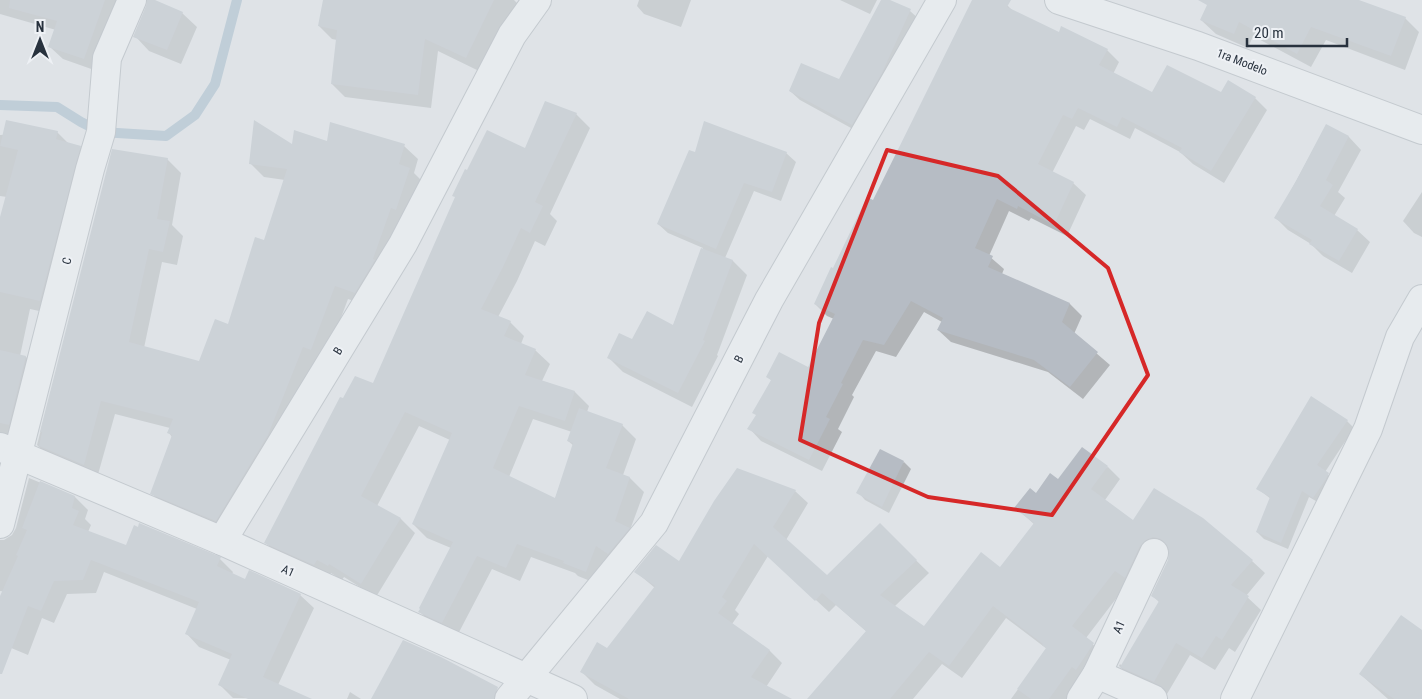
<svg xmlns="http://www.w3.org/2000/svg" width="1422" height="699" viewBox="0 0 1422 699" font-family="'Roboto Condensed',sans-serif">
<rect width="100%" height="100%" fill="#dfe3e7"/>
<g fill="#0003" fill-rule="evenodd">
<path d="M 0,0 L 134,0 L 97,71 L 63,59 L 50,47 L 56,30 L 0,14 Z"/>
<path d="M 148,0 L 182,13 L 197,27 L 181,64 L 149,51 L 135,36 L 148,6 Z"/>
<path d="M 325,0 L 514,0 L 517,3 L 505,29 L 500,27 L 479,71 L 438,51 L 431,108 L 345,97 L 332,84 L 337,40 L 332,39 L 319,26 Z"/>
<path d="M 639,0 L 691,0 L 681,27 L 644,14 L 637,6 Z"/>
<path d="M 840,0 L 877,0 L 870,14 Z"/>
<path d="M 883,0 L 887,0 L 910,11 L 920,20 L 862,134 L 800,100 L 790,91 L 839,81 Z"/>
<path d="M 973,0 L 996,0 L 1008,6 L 1014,12 L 1059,34 L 1107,50 L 1119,62 L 1113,74 L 1153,94 L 1222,93 L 1255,98 L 1267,110 L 1224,183 L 1193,164 L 1180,152 L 1135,128 L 1130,139 L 1090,119 L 1084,130 L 1076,126 L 1052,173 L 1073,183 L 1086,195 L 1067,236 L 1031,218 L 1029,221 L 1009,211 L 989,256 L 1004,269 L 1002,274 L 1070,304 L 1082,316 L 1074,334 L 1110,365 L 1083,399 L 1048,372 L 951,342 L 938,330 L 942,322 L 924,312 L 896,357 L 876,351 L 852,395 L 854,397 L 838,429 L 842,432 L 822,471 L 761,441 L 749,428 L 757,416 L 772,381 L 768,377 L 809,368 L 834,319 L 827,316 L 815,304 L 873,202 Z"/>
<path d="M 1210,0 L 1356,0 L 1405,18 L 1419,32 L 1405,70 L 1326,40 L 1311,67 L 1253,36 L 1248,48 L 1216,34 L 1201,20 Z"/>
<path d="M 576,114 L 590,128 L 550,214 L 557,221 L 545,246 L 535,241 L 517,281 L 498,317 L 510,322 L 524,336 L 521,344 L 535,350 L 550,364 L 542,381 L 575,392 L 589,406 L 587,412 L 622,425 L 636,439 L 623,475 L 630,478 L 644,492 L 630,530 L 643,543 L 600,585 L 578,576 L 575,573 L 531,557 L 520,581 L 492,569 L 457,636 L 434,626 L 420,612 L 451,548 L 427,538 L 413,524 L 450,440 L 419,426 L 377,506 L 401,519 L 415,533 L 376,597 L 344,577 L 342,580 L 331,573 L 328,578 L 279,556 L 265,542 L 344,400 L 374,385 L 526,150 ZM 533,419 L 572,432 L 568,441 L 574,446 L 555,499 L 509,477 Z"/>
<path d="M 1326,126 L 1349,137 L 1361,150 L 1338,192 L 1345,198 L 1334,216 L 1357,230 L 1370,242 L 1352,273 L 1323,256 L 1311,244 L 1288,230 L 1276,218 Z"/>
<path d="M 57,132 L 69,144 L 80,147 L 93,160 L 53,314 L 30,309 L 20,356 L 26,357 L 39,370 L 20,446 L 0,453 L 0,248 L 7,197 L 0,196 L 0,135 Z"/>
<path d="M 328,142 L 404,146 L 418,159 L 414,173 L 423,182 L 369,306 L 348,299 L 324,363 L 230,534 L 165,507 L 152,493 L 172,437 L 169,433 L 170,428 L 115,414 L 97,478 L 51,459 L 37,445 L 113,150 L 167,159 L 181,173 L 172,225 L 183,236 L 177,265 L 162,262 L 144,348 L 199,362 L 228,326 L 265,242 L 285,180 L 264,177 L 251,164 L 292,146 Z"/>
<path d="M 786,153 L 796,162 L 781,201 L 754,191 L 725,258 L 733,261 L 747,275 L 717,355 L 718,356 L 692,407 L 623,372 L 608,357 L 633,341 L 673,326 L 703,248 L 668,233 L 658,224 L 696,154 Z"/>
<path d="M 1422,192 L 1422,237 L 1414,233 L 1403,221 Z"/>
<path d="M 1347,421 L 1354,428 L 1325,472 L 1335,481 L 1321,504 L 1309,497 L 1288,549 L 1264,539 L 1257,532 L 1271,499 L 1258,489 Z"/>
<path d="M 904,462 L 911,469 L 889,513 L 865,500 L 858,492 Z"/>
<path d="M 1108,467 L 1120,479 L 1105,500 L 1134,522 L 1252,561 L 1265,573 L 1246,596 L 1261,610 L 1235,652 L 1229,648 L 1215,670 L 1190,655 L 1167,694 L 1132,679 L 1119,666 L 1120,664 L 1122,666 L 1160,603 L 1153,596 L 1169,560 L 1170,551 L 1167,550 L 1128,583 L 1086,638 L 1106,657 L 1071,699 L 1011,699 L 1047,649 L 1006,618 L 962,678 L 942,664 L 913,699 L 809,699 L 867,632 L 836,605 L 829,612 L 768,556 L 735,610 L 739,614 L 732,624 L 770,651 L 782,663 L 766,687 L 789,699 L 620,699 L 595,685 L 582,672 L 608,650 L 655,588 L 636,572 L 679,562 L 795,491 L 808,503 L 786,540 L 827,577 L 880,525 L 929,573 L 894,607 L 925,628 L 1001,568 L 1035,525 L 1016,508 L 1059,481 Z"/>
<path d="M 29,478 L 75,497 L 88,510 L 85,519 L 91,525 L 88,532 L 127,546 L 220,559 L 233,572 L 232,574 L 245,580 L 300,595 L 314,608 L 278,685 L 309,699 L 233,698 L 220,685 L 231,660 L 199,647 L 186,633 L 197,609 L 104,572 L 96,593 L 67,594 L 54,623 L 42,618 L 28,655 L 4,645 L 0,641 L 0,608 L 6,592 L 0,591 L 0,540 L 4,540 L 12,535 L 16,528 Z"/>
<path d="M 1422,632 L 1422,699 L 1388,699 L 1360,674 Z"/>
<path d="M 350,692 L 361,699 L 347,699 Z"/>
</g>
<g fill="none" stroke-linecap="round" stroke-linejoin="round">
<path stroke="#9bb3c6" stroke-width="10" d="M 0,105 L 57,107 L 81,122 L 101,132 L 166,136 L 195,115 L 215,84 L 237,0"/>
</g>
<g fill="#b6bcc4">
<path d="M 10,0 L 105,0 L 84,59 L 48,47 L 57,21 L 9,8 Z"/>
<path d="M 147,0 L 155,0 L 183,12 L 167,50 L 133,37 L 146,6 Z"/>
<path d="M 323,0 L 494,0 L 466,58 L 425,39 L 418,95 L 331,84 L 337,30 L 318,26 Z"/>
<path d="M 881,0 L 890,0 L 911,9 L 882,73 L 852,125 L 789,91 L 801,63 L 839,79 Z"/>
<path d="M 972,0 L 1011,0 L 1007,7 L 1059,32 L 1061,26 L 1108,49 L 1099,65 L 1152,92 L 1167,65 L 1221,92 L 1228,80 L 1256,97 L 1211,171 L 1179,152 L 1182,148 L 1122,117 L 1117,127 L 1078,108 L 1072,119 L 1063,115 L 1038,164 L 1074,182 L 1054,225 L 1018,206 L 1017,209 L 997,199 L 975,248 L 993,256 L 988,267 L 1070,303 L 1062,322 L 1098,352 L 1070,387 L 1034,360 L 937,330 L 943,318 L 911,301 L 884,345 L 863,340 L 841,383 L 843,384 L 826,417 L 830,419 L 809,460 L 747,429 L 756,415 L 752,413 L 771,380 L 766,377 L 779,352 L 808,367 L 835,314 L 814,304 L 831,267 L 833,268 L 867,197 L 873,200 Z"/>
<path d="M 1198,0 L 1359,0 L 1406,17 L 1391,56 L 1311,27 L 1297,54 L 1239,22 L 1234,34 L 1200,20 L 1207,5 Z"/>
<path d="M 545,101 L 577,113 L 535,202 L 543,206 L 530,233 L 521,228 L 503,267 L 481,309 L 511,321 L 504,336 L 536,349 L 525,375 L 575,391 L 565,421 L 519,406 L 493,468 L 555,498 L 573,443 L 567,441 L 579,408 L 623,424 L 606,468 L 630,477 L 615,521 L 630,528 L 608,554 L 596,546 L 586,572 L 563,563 L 564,561 L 517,544 L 506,568 L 477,556 L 442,623 L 418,612 L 420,609 L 419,608 L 453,542 L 412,524 L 452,433 L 405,412 L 361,496 L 401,518 L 361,584 L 329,564 L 328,566 L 317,560 L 314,565 L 264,543 L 340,397 L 343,398 L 355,376 L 373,383 L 455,197 L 452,196 L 465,169 L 467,170 L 487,130 L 525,148 Z"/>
<path d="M 6,120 L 58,131 L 56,139 L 81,146 L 40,301 L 0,292 L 0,217 L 18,150 L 0,146 Z"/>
<path d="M 254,120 L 292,144 L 294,130 L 327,141 L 330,122 L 405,144 L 399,164 L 410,168 L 396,210 L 391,208 L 373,259 L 375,260 L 355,293 L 335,286 L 311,350 L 303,347 L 268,435 L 216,521 L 150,494 L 172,435 L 167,433 L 173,419 L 101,401 L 84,465 L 39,446 L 42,432 L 40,432 L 112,149 L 168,158 L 157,219 L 170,221 L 163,252 L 149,249 L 129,342 L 199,361 L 215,319 L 228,324 L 255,237 L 264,240 L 287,169 L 249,164 Z"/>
<path d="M 704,121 L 787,152 L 772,192 L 744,183 L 716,249 L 657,224 L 689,150 L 695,152 Z"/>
<path d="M 1326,124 L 1349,136 L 1326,180 L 1333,185 L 1320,206 L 1358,229 L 1339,261 L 1309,244 L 1312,240 L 1274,218 L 1296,181 Z"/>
<path d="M 701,248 L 733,260 L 703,340 L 705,341 L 678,393 L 607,358 L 619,333 L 632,339 L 647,311 L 673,325 Z"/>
<path d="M 0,350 L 26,356 L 9,425 L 0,423 Z"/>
<path d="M 1311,396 L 1348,420 L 1317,465 L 1329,473 L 1326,479 L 1313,498 L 1302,491 L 1281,543 L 1256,532 L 1270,497 L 1256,489 Z"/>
<path d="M 1082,447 L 1108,466 L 1091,489 L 1133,520 L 1154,488 L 1203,518 L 1253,560 L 1231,585 L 1249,596 L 1222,640 L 1216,636 L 1202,658 L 1176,643 L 1154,682 L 1120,667 L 1159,601 L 1151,596 L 1168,560 L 1169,551 L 1167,545 L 1161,539 L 1153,537 L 1146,540 L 1140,546 L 1125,578 L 1115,571 L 1072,626 L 1094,643 L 1076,670 L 1072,667 L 1049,699 L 1031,699 L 1017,689 L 1046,648 L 1042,645 L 1043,644 L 993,606 L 949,666 L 929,652 L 890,699 L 807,699 L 866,631 L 822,593 L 815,601 L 754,544 L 722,597 L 727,601 L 718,613 L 770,650 L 751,677 L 792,699 L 629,699 L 580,672 L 597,642 L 607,648 L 655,586 L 634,572 L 656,545 L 679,561 L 714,501 L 737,468 L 796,490 L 773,527 L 827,575 L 880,523 L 917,560 L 880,595 L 924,626 L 981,552 L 1000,567 L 1034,523 L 1014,508 L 1030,488 L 1036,493 L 1050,473 L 1058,479 Z"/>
<path d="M 880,449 L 904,461 L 882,507 L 856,493 Z"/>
<path d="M 40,481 L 75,496 L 72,508 L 79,511 L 73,525 L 126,545 L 134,525 L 138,527 L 139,523 L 221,557 L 217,566 L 245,579 L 249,570 L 301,594 L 263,677 L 312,699 L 248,699 L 218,685 L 232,654 L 185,634 L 199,602 L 91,560 L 83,580 L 54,581 L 41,611 L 28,606 L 2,674 L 0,674 L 0,596 L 18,556 L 16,555 L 27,530 L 22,528 Z"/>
<path d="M 1401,615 L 1422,630 L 1422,699 L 1394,699 L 1359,674 Z"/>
<path d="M 403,640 L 441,657 L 498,687 L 494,699 L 371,699 Z"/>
</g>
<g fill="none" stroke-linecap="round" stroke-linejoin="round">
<defs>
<g id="minor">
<path d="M 1059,0 L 1198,46 L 1422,130"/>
<path d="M 0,447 L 222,541 L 573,699"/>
<path d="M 0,524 L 90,169 L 101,132 L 107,58 L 132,0"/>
<path d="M 222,541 L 403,244 L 512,35 L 537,0"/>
<path d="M 1097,674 L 1153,699"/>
<path d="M 509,699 L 654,523 L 769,300 L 942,0"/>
<path d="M 1081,699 L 1097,674 L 1154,553"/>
<path d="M 1235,699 L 1368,429 L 1400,337 L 1422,299"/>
</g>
</defs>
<use href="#minor" stroke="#a4aab1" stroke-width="30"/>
<use href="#minor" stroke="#f1f3f6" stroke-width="28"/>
</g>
<path d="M0 0H1422V699H0ZM 887,150 L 998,176 L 1108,268 L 1148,375 L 1052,515 L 928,497 L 800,440 L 819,323 Z" fill="#dfe3e7" fill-opacity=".55" fill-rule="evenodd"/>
<path fill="none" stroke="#d62828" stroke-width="4" stroke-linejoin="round" d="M 887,150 L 998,176 L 1108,268 L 1148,375 L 1052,515 L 928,497 L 800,440 L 819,323 Z"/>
<g text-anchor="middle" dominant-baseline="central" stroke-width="4" stroke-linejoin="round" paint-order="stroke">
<g font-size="12" fill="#28323e" stroke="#eef1f5">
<text transform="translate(1242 62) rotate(21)">1ra Modelo</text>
<text transform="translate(67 261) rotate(-76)">C</text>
<text transform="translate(338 351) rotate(-59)">B</text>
<text transform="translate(739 359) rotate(-63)">B</text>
<text transform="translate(288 571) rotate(24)">A1</text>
<text transform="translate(1119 627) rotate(-65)">A1</text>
</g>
</g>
<g transform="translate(40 40)" stroke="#eef1f5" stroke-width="4" paint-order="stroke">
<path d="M0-4L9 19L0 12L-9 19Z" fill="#28323e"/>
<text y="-8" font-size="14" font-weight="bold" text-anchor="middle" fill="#28323e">N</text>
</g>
<path d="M1247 38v8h100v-8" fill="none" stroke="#28323e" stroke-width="2.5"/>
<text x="1254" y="38" font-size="15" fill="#28323e" stroke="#eef1f5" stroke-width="4" paint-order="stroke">20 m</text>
</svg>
